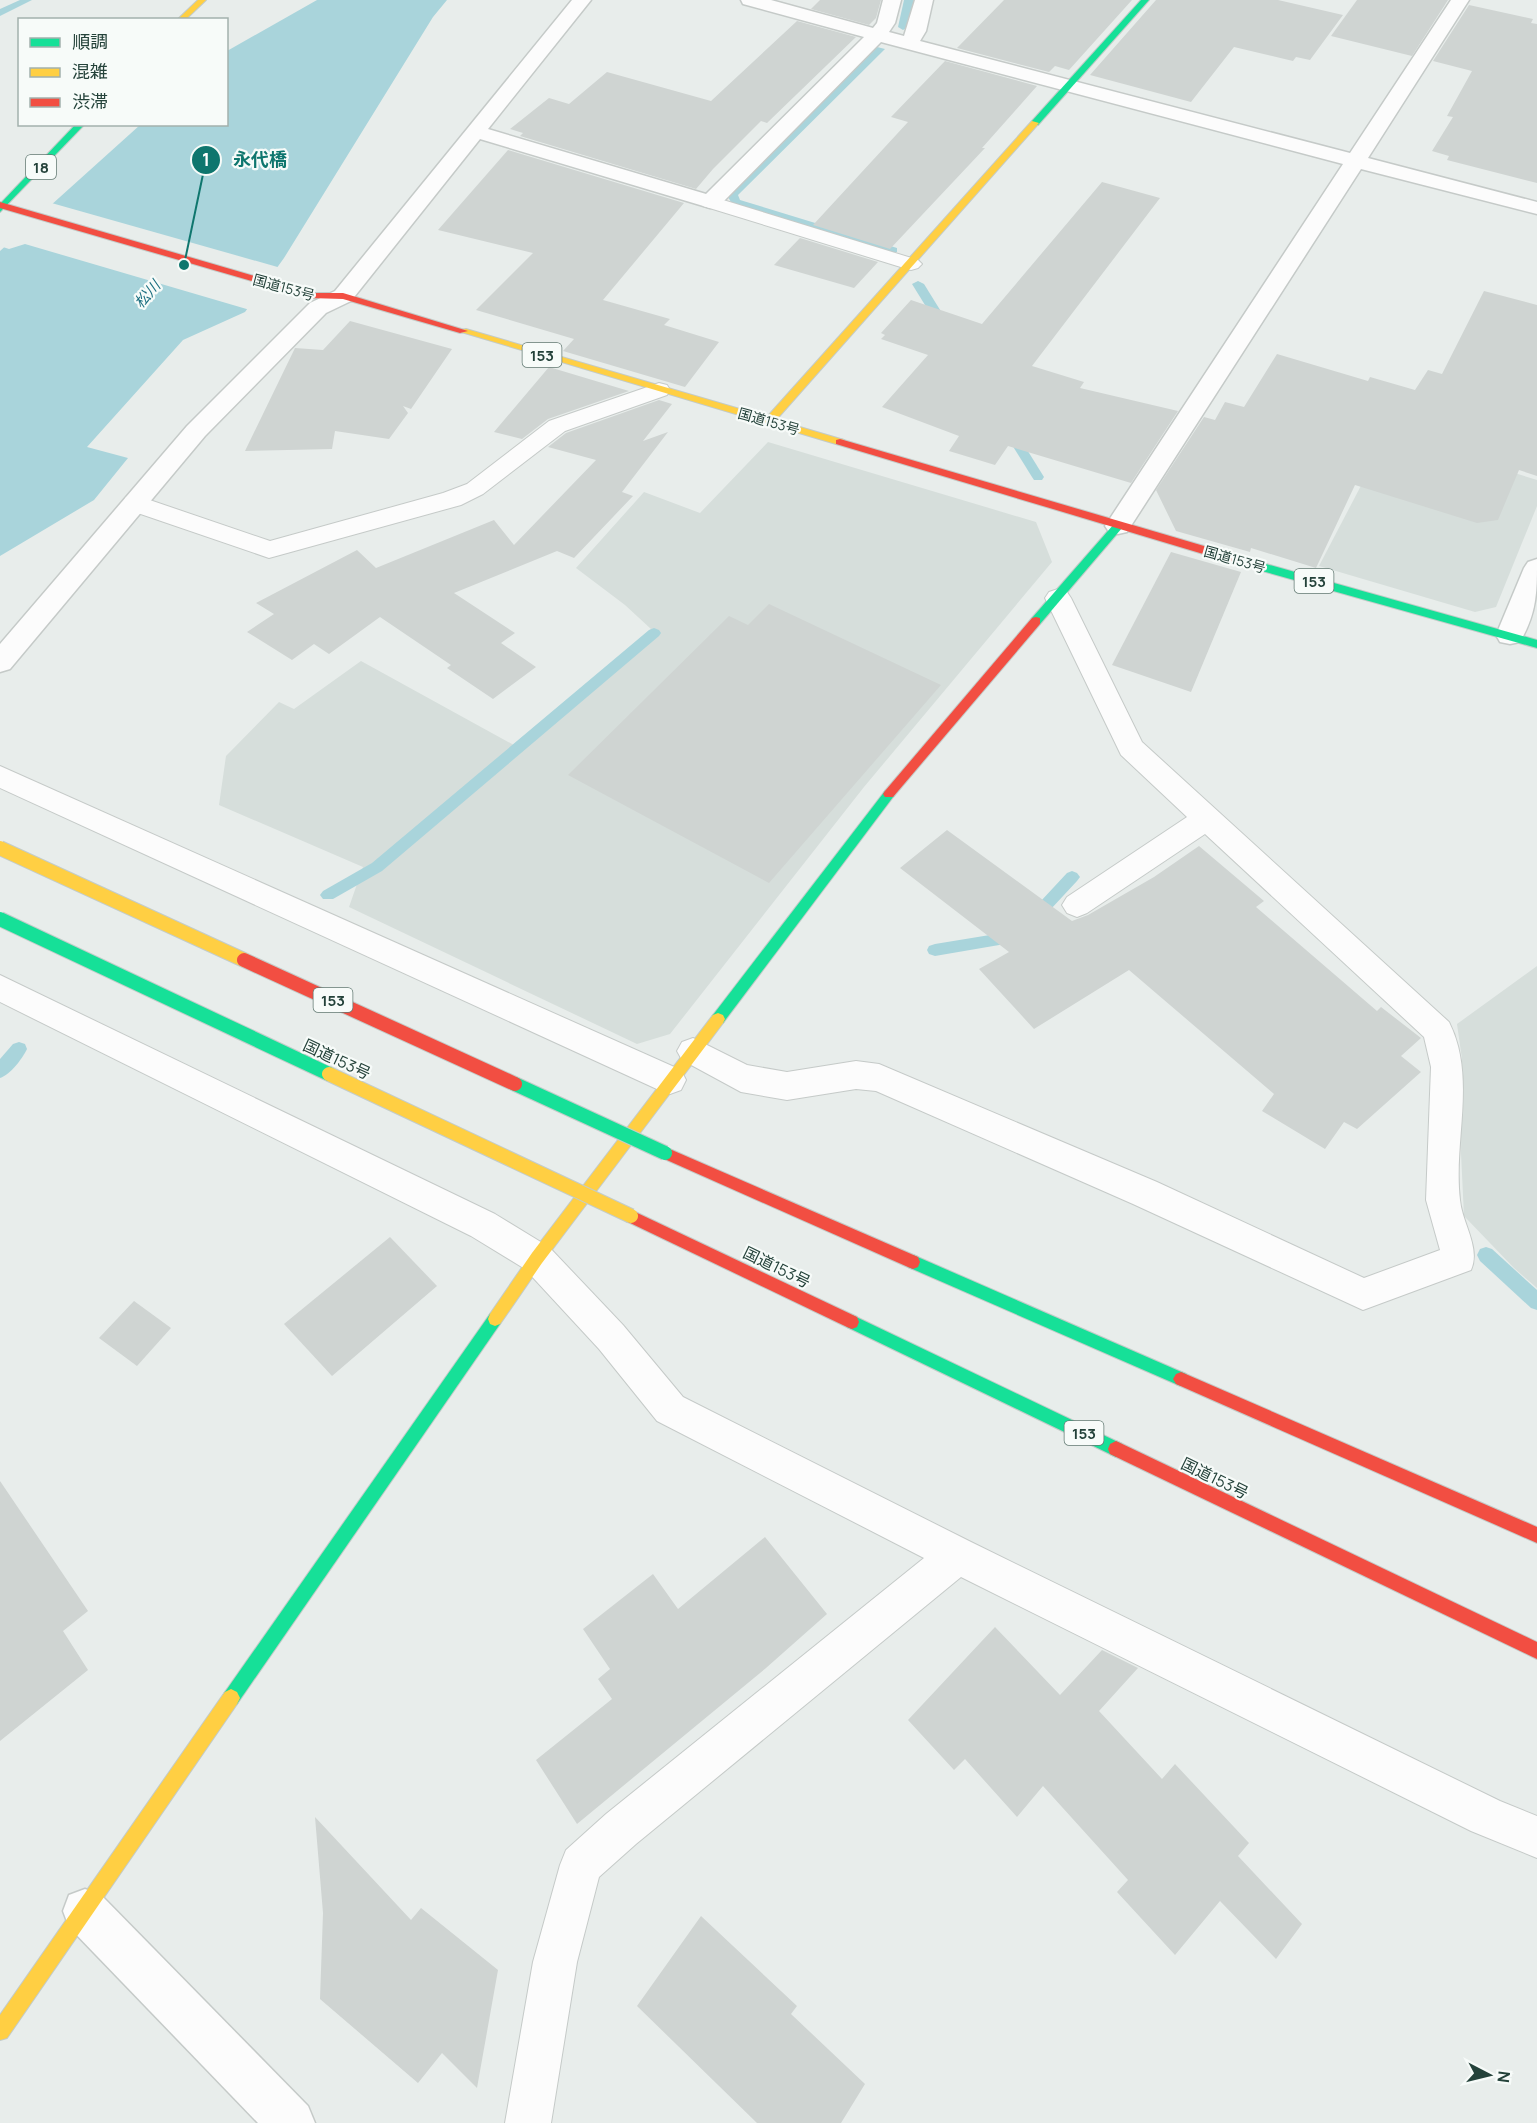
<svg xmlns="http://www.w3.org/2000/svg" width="1537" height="2123" viewBox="0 0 1537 2123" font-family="Manrope,'Noto Sans JP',sans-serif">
<rect width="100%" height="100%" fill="#e8edeb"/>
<g fill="#d6dedb">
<path d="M 1388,434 L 1537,480 L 1537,506 L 1496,607 L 1475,612 L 1319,566 Z"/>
<path d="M 768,442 L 1036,522 L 1052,562 L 864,787 L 670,1034 L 637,1044 L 349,907 L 363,867 L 219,805 L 226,756 L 279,702 L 294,709 L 361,661 L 521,749 L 651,629 L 625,605 L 576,568 L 644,492 L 700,513 Z"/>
<path d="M 1537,966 L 1537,1288 L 1514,1268 L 1464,1216 L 1461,1153 L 1462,1059 L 1457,1024 Z"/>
</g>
<path fill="#a9d4db" d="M 317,0 L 447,0 L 433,17 L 284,258 L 245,312 L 183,340 L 87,447 L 128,458 L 94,500 L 0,556 L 0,251 L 140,125 L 226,124 L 227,51 Z"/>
<path fill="#e8edeb" d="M 48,202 L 281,268 L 250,310 L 25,244 L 9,249 L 0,246 Z"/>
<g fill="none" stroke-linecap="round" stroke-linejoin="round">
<g fill="#a9d4db" fill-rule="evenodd">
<path d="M 20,0 L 32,0 L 0,16 L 0,9 Z"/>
<path d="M 904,0 L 914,0 L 908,27 L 903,30 L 898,27 Z"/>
<path d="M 877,47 L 885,49 L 738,195 L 740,200 L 897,248 L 897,252 L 889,252 L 732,204 L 727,195 L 728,193 Z"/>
<path d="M 918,281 L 924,284 L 950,326 L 948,328 L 940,328 L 938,326 L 912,284 Z"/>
<path d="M 1010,428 L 1016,432 L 1044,477 L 1042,480 L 1034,480 L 1032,477 L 1004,432 Z"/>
<path d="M 654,628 L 659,630 L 661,633 L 659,636 L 382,871 L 333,899 L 323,899 L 320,895 L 323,891 L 372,863 L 649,630 Z"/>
<path d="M 1072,871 L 1077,873 L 1080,877 L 1077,881 L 1037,924 L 1005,944 L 935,956 L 929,954 L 927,950 L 929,946 L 935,944 L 996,934 L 1027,916 L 1067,873 Z"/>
<path d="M 19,1042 L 25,1044 L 27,1049 C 22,1059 11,1074 0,1078 L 0,1059 L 13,1044 Z"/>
<path d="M 1486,1247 L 1492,1249 L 1537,1290 L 1537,1310 L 1531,1308 L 1480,1261 L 1477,1255 L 1480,1249 Z"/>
</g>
</g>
<g fill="#cfd4d2">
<path d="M 820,0 L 881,0 L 876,18 L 869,25 L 811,9 Z"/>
<path d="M 1004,0 L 1132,0 L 1069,70 L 1055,66 L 1049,72 L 957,48 Z"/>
<path d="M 1156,0 L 1278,0 L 1343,15 L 1310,60 L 1296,57 L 1293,61 L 1234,47 L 1191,102 L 1090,75 Z"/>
<path d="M 1357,0 L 1448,0 L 1412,56 L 1331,36 Z"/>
<path d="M 1469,5 L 1533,19 L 1531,23 L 1537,24 L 1537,183 L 1447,160 L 1449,156 L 1432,151 L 1453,117 L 1447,116 L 1472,71 L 1433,61 Z"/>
<path d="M 797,21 L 856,37 L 767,123 L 761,121 L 713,169 L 696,189 L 520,136 L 523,133 L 510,129 L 549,98 L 569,104 L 607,72 L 711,101 Z"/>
<path d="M 945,61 L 1037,86 L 982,148 L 985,148 L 890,249 L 813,225 L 908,122 L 891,117 Z"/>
<path d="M 508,150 L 684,203 L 603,300 L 670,319 L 664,325 L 719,342 L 685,387 L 563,351 L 574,339 L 476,310 L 533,253 L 438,230 Z"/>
<path d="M 1102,182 L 1160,198 L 1032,366 L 1084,382 L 1080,388 L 1178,411 L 1131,483 L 1008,446 L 995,465 L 949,451 L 959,436 L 882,407 L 928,355 L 881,339 L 885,335 L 881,333 L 911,300 L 982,324 Z"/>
<path d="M 800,238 L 878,262 L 854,288 L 774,265 Z"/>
<path d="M 1484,291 L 1537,305 L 1537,476 L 1519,470 L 1498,520 L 1477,523 L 1355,485 L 1316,568 L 1251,548 L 1250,552 L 1176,531 L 1156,490 L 1204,417 L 1215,420 L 1225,402 L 1244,407 L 1277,354 L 1368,381 L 1370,377 L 1415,390 L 1428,370 L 1442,374 Z"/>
<path d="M 350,321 L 452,349 L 411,409 L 403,406 L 408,413 L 389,439 L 335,431 L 332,449 L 245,451 L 295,348 L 323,350 Z"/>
<path d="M 549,367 L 629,391 L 548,419 L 522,439 L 494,432 Z"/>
<path d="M 659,400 L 672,404 L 643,441 L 668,432 L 622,492 L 633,496 L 574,558 L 557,551 L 454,593 L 515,633 L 501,643 L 536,667 L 493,699 L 447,668 L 451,665 L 380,617 L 329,654 L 314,644 L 292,660 L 247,632 L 274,614 L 256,603 L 357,550 L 376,568 L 494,520 L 514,545 L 596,460 L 548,447 L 566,433 Z"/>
<path d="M 1171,552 L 1241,572 L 1191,692 L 1112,665 Z"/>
<path d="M 769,604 L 941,685 L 769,883 L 568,775 L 729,616 L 748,625 Z"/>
<path d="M 947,830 L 1072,921 L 1088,915 L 1154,877 L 1199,846 L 1264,901 L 1256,907 L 1377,1011 L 1381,1007 L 1421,1038 L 1401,1056 L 1421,1072 L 1357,1129 L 1344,1122 L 1325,1149 L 1262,1111 L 1274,1094 L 1129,970 L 1034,1029 L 979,969 L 1009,952 L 900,868 Z"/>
<path d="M 390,1237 L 437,1286 L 332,1376 L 284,1324 Z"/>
<path d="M 134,1301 L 171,1328 L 137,1366 L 99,1338 Z"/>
<path d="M 0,1481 L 88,1611 L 63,1631 L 88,1670 L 0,1741 Z"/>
<path d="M 765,1537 L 827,1614 L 766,1668 L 577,1824 L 536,1760 L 612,1699 L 598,1679 L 610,1669 L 583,1629 L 653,1574 L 678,1609 Z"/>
<path d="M 995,1627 L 1060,1695 L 1102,1650 L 1138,1668 L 1099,1711 L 1162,1779 L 1175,1764 L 1249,1843 L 1238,1856 L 1302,1924 L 1276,1959 L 1220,1901 L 1175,1955 L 1117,1892 L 1128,1880 L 1043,1786 L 1017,1817 L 965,1759 L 954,1770 L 908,1720 Z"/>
<path d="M 315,1817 L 411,1920 L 421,1908 L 498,1970 L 477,2088 L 442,2053 L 418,2083 L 320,1999 L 323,1913 Z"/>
<path d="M 701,1916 L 797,2006 L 791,2014 L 865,2084 L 841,2123 L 757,2123 L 637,2006 Z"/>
</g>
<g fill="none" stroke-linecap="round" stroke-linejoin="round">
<defs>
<g id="lane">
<path d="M 710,196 L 918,260 L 922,264 L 918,268 L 911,270 L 904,268 L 703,206 L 700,202 L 703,198 Z"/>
<path d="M 659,383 L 667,385 L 670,390 L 667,395 L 565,431 L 483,494 L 461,505 L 269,558 L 126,509 L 123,503 L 126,497 L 135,495 L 270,541 L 443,493 L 467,484 L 549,421 Z"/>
<path d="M 1058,589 L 1067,592 L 1071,598 L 1142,742 L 1449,1022 C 1477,1077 1453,1141 1460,1200 C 1462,1223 1481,1248 1471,1270 L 1363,1310 L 1133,1204 L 876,1091 L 856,1089 L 787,1100 L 741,1092 L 682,1060 L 677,1051 L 682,1042 L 693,1038 L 747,1065 L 787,1072 L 856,1061 L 879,1064 L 1157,1182 L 1364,1278 L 1440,1250 L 1426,1200 L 1431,1067 L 1424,1037 L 1205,834 L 1087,913 L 1077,917 L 1067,913 L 1062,905 L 1067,897 L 1187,817 L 1121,755 L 1045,598 L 1049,592 Z"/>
<path d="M 0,766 L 681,1070 L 686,1080 L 681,1090 L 670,1094 L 659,1090 L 0,788 Z"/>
<path d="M 0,975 L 495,1214 L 549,1247 L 623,1325 L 683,1397 L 971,1542 L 1500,1801 L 1537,1816 L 1537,1858 L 1471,1831 L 961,1577 L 636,1844 L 599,1877 L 577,1962 L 551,2123 L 505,2123 L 533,1962 L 560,1865 L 566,1850 L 606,1814 L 924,1558 L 657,1421 L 599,1349 L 525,1269 L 471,1236 L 0,1002 Z"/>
</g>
<g id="street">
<path d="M 572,0 L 591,0 L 488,129 L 706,194 L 864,37 L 743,4 L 741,0 L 771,0 L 873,28 L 877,23 L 883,0 L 901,0 L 895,23 L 889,32 L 904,36 L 915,0 L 933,0 L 926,31 L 920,41 L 1350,153 L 1451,0 L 1469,0 L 1368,158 L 1537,202 L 1537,214 L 1361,169 L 1127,532 L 1118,534 L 1109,532 L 1105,526 L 1343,164 L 881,42 L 718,207 L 710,208 L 480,139 L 351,301 L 326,313 L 205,436 L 10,669 L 0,672 L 0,644 L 187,426 L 310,303 L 335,291 Z"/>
<path d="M 1537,559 C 1537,592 1537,612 1520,642 L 1510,644 L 1500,642 L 1496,635 L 1524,568 L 1528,562 Z"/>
<path d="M 85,1889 L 101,1895 L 308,2106 L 315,2123 L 258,2123 L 69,1927 L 63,1911 L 69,1895 Z"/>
</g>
<g id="fast">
<path d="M 1141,0 L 1149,0 L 1038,125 L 1032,125 L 1032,121 Z"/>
<path d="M 76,124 L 85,124 L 0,212 L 0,204 Z"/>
<path d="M 1118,523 L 1123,526 L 1122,528 L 1040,624 L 1032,624 L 1032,618 L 1114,524 Z"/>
<path d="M 1234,555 L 1537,640 L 1537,648 L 1230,562 L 1230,556 Z"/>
<path d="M 889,789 L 893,791 L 895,794 L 893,797 L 723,1023 L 713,1023 L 711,1019 L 713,1015 L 885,791 Z"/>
<path d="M 913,1255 L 1186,1374 L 1189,1379 L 1186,1384 L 1181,1386 L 1176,1384 L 908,1267 L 906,1262 L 908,1257 Z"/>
<path d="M 495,1312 L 500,1314 L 502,1319 L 500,1324 L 237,1704 L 231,1707 L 225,1704 L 222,1698 L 225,1692 L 490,1314 Z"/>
<path d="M 852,1315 L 1122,1444 L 1124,1449 L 1122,1454 L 1116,1457 L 1110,1454 L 847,1327 L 845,1322 L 847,1317 Z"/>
</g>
<g id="slow">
<path d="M 198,0 L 206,0 L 185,20 L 177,20 Z"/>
<path d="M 1032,121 L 1039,123 L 776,420 L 844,440 L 844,444 L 836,444 L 458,331 L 466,329 L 767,417 Z"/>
<path d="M 718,1013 L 723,1015 L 725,1019 L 723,1023 L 542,1263 L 500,1324 L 495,1326 L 490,1324 L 488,1319 L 490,1314 L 532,1253 L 713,1015 Z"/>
<path d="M 231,1689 L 237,1692 L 240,1698 L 237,1704 L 7,2038 L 0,2040 L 0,2015 L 225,1692 Z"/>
</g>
<g id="jam">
<path d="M 0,202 L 313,293 L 343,293 L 468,331 L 460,333 L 343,299 L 310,298 L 0,208 Z"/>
<path d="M 840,439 L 1238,556 L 1239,559 L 1234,563 L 1230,562 L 836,444 L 836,440 Z"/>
<path d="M 1036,617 L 1040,618 L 1040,624 L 893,797 L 885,797 L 883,794 L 885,791 L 1032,618 Z"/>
<path d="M 665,1147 L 918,1257 L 920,1262 L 918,1267 L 913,1269 L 908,1267 L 660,1157 L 658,1153 L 660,1149 Z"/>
<path d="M 631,1210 L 857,1317 L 859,1322 L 857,1327 L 852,1329 L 847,1327 L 626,1221 L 624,1216 L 626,1211 Z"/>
<path d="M 1181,1372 L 1537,1527 L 1537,1543 L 1176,1384 L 1173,1379 L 1176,1374 Z"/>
<path d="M 1116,1441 L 1537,1642 L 1537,1659 L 1110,1454 L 1108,1449 L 1110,1444 Z"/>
</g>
</defs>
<use href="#lane" stroke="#c5cac8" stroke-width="2"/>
<use href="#street" stroke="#c5cac8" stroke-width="3"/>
<use href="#fast" stroke="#c3cbc8" stroke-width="2"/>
<use href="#slow" stroke="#c3cbc8" stroke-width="2"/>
<use href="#jam" stroke="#c3cbc8" stroke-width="2"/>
<use href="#lane" fill="#fcfcfc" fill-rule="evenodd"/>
<use href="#street" fill="#fcfcfc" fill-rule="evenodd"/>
<use href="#fast" fill="#16e098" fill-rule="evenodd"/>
<use href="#slow" fill="#ffcf43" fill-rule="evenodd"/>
<use href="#jam" fill="#f24e42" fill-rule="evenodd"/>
<defs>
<g id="fast-bridge">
<path d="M 0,919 L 329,1074"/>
<path d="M 515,1084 L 665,1153"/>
</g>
<g id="slow-bridge">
<path d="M 0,848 L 244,960"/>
<path d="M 329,1074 L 631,1216"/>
</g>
<path id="jam-bridge" d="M 244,960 L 515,1084"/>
</defs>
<use href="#fast-bridge" stroke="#c3ccc9" stroke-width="16" stroke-linecap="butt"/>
<use href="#slow-bridge" stroke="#c3ccc9" stroke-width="16" stroke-linecap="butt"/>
<use href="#jam-bridge" stroke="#c3ccc9" stroke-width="16" stroke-linecap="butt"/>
<use href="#fast-bridge" stroke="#16e098" stroke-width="14"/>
<use href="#slow-bridge" stroke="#ffcf43" stroke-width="14"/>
<use href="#jam-bridge" stroke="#f24e42" stroke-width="14"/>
</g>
<g text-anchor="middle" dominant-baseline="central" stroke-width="4.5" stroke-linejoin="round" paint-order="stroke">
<g font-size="14" fill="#24423a" stroke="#f7fbf9">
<text transform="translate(284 287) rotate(15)">国道153号</text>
<text transform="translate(769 421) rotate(16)">国道153号</text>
<text transform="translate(1235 559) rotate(16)">国道153号</text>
</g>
<g fill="#f7fbf9" stroke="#637a73" stroke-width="1.5">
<rect x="26" y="155" width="30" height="24" rx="4.5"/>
<rect x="522.5" y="343" width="39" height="24" rx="4.5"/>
<rect x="1294.5" y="569" width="39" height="24" rx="4.5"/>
<rect x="313.5" y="988" width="39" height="24" rx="4.5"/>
<rect x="1064.5" y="1421" width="39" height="24" rx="4.5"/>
</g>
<g font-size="15" font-weight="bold" fill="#24423a">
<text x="41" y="167">18</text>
<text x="542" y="355">153</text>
<text x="1314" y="581">153</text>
<text x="333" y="1000">153</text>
<text x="1084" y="1433">153</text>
</g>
<g font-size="15" font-style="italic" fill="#1c6f80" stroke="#f7fbf9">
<text transform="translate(147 294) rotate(-49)">松川</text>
</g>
<g font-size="16" fill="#24423a" stroke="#f7fbf9">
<text transform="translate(337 1059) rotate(25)">国道153号</text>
<text transform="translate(777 1267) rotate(26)">国道153号</text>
<text transform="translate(1215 1478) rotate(26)">国道153号</text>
</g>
</g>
<path fill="none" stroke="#0f766e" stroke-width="2" d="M184 265L206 160"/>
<g fill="#0f766e" stroke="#f7fbf9" stroke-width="2">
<circle cx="184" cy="265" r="6"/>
<circle cx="206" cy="160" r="15"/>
</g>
<g font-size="18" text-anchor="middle" font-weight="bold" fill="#fff">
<text x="206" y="166">1</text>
</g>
<g font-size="18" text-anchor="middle" font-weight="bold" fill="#0f766e" stroke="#f7fbf9" stroke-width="4.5" stroke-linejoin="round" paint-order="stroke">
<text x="260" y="166">永代橋</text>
</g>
<rect x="18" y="18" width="210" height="108" fill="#f7fbf9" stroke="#a3b1ad" stroke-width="1.5"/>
<rect x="30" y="38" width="30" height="9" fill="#16e098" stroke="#a3b1ad" stroke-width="1.5"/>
<text x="72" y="48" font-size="18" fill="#24423a">順調</text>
<rect x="30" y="68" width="30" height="9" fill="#ffcf43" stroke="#a3b1ad" stroke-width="1.5"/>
<text x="72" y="78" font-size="18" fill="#24423a">混雑</text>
<rect x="30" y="98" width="30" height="9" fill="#f24e42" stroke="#a3b1ad" stroke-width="1.5"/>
<text x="72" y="108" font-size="18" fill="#24423a">渋滞</text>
<g transform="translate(1489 2075) rotate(97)" stroke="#f7fbf9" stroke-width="4.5" paint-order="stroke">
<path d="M0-4.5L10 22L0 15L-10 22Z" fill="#24423a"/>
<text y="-9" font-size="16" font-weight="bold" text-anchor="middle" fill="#24423a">N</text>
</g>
</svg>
